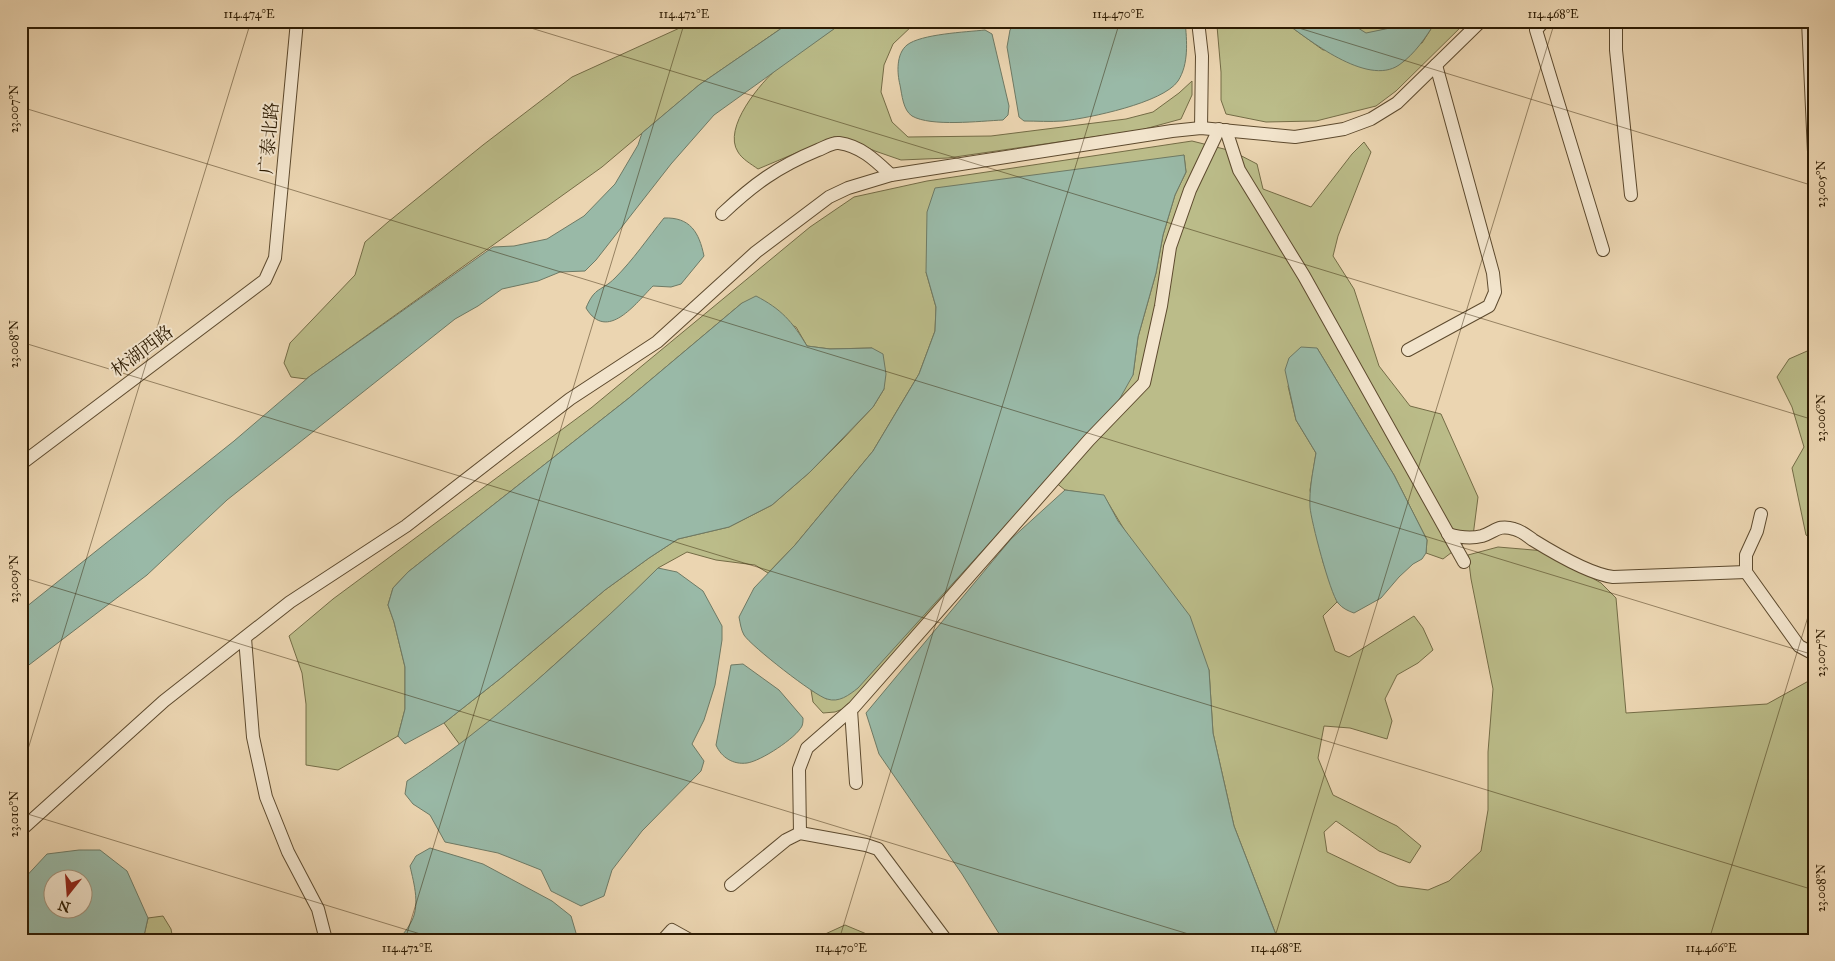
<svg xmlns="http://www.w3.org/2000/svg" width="1835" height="961" viewBox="0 0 1835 961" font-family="'IM FELL Great Primer','Noto Serif SC',serif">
<rect width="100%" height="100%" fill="#ebd5b1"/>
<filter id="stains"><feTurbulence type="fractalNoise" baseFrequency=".004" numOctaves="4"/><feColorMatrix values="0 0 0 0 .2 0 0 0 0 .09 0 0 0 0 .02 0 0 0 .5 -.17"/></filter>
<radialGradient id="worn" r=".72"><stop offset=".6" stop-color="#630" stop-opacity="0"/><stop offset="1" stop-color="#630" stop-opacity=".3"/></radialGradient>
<g fill="#bbbc89" stroke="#746c46">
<path d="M 695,21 L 792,21 L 699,85 L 602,167 L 306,379 L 291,377 L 284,363 L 290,343 L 355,275 L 365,242 L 388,222 L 483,145 L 572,77 Z"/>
<path d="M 845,21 L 927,21 L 914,24 L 893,44 L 884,65 L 881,92 L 892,122 L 908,137 L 991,136 L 1126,119 L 1153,112 L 1179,93 L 1192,81 L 1192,95 L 1181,119 L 1141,130 L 948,158 L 901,160 L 875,151 L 850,140 L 834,137 L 758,169 C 751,164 742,159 738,152 C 722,128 761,82 779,67 C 799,50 823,37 845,21 Z"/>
<path d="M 1214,21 L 1283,21 L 1323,50 L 1422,43 L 1436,21 L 1467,21 L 1396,91 L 1376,106 L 1316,121 L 1266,122 L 1226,114 L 1221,100 L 1221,72 L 1217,26 Z"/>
<path d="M 1347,21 L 1395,21 L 1390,28 L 1366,34 Z"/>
<path d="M 1192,141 L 1232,151 L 1257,164 L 1263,189 L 1311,207 L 1352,154 L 1364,142 L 1371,152 L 1338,236 L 1333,256 L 1354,289 L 1379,366 L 1410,406 L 1441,414 L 1478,497 L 1473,536 L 1443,559 L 1426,553 L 1427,540 L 1394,475 L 1317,348 L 1288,386 L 1296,420 L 1316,453 L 1310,490 L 1323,562 L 1337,602 L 1323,616 L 1335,651 L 1349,657 L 1414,616 L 1423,628 L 1433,650 L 1418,663 L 1397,675 L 1385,699 L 1392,721 L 1387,739 L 1350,728 L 1324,726 L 1318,758 L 1333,795 L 1397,826 L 1421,846 L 1410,863 L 1379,851 L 1336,821 L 1324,832 L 1327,852 L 1398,886 L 1428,890 L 1449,881 L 1481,851 L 1488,810 L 1488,752 L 1493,689 L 1471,579 L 1468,555 L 1498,547 L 1545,551 L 1601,583 L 1616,598 L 1626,713 L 1767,704 L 1814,678 L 1814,940 L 1278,940 L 1234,826 L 1213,733 L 1209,670 L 1104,496 L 1065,490 L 1055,482 L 848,707 L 835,712 L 823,713 L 813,702 L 811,690 L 827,699 L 1133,375 L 1138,337 L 1156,273 L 1163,235 L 1175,195 L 1186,172 L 1184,155 L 926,272 L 936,307 L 935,331 L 919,374 L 873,451 L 795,545 L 768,573 L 755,565 L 716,560 L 687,552 L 658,568 L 626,600 L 502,712 L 460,745 L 444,723 L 501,678 L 605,590 L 649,558 L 678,539 L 729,527 L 772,505 L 810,472 L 842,440 L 873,407 L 884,389 L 872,348 L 830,349 L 807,346 L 796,327 L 742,303 L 629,398 L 408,572 L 393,588 L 388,605 L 394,622 L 405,667 L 405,709 L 398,736 L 338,770 L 306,765 L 306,704 L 302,673 L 289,636 L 333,599 L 591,408 L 810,227 L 854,197 L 927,181 Z"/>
<path d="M 1814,348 L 1814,541 L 1806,535 L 1792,468 L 1804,447 L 1792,407 L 1777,377 L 1789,359 Z"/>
<path d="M 163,916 L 171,929 L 173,940 L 143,940 L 148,918 Z"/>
<path d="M 845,925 L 881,940 L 812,940 Z"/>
</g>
<g fill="#99b9a7" stroke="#6e7a65" fill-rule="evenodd">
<path d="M 792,21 L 845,21 L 714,115 L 671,164 L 596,260 L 585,271 L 560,272 L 538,281 L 502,289 L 478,306 L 455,319 L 227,500 L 147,575 L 21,671 L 21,611 L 234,441 L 310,376 L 493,247 L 514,246 L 547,239 L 584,216 L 615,184 L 638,145 L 642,133 L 699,85 Z"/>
<path d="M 1017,21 L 1185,21 C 1187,41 1189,64 1178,81 C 1163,103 1089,118 1063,121 C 1050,122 1037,121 1024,121 L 1019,117 L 1007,47 L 1010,30 Z"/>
<path d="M 1283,21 L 1347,21 L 1366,33 L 1390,28 L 1395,21 L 1436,21 C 1426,37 1415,54 1399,65 C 1367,87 1308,39 1283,21 Z"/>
<path d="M 985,30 L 992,34 L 1009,106 L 1008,115 L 1003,120 C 980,121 931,127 912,116 C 903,110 902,95 900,85 C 897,73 896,54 907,45 C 921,34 966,32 985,30 Z"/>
<path d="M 1184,155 L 1186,172 L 1175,195 L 1163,235 L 1156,273 L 1138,337 L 1133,375 L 1119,400 L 858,688 C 849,695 839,703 827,699 C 815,696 751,646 744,635 C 741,630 740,622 739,617 L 754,588 L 795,545 L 873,451 L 919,374 L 935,331 L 936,307 L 926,272 L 927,212 L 935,188 Z"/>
<path d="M 664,218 C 690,217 699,232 704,256 L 681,284 L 671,287 L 653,286 C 636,303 607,343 586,308 C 595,286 601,292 615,278 C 633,260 648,238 664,218 Z"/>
<path d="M 756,296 C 781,309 792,321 807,346 L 830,349 L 872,348 L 883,354 L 886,374 L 884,389 L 873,407 L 810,472 L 772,505 L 729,527 L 678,539 L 649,558 L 605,590 L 501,678 L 444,723 L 405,744 L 398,736 L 405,709 L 405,667 L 394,622 L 388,605 L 393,588 L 408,572 L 629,398 L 742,303 Z"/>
<path d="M 1301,347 L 1317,348 L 1394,475 L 1427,540 L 1426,553 L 1422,559 L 1413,564 L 1399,577 L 1381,598 L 1354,613 C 1348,611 1342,608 1338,603 C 1330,593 1311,521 1310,507 C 1309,489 1313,471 1316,453 L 1296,420 L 1285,370 L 1289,358 Z"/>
<path d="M 1065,490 L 1104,495 L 1118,521 L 1190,616 L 1209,670 L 1213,733 L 1234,826 L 1278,940 L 1003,940 L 962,874 L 879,754 L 866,713 L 1011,539 Z"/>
<path d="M 658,568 L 677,572 L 703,591 L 722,626 L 722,640 L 715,685 L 704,720 L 692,744 L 704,761 L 701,771 L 642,831 L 612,870 L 604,896 L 581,906 L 551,891 L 541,870 L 498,853 L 445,842 L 430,815 L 413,804 L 405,794 L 407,781 C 465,743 512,703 563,657 C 595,628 627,599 658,568 Z"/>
<path d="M 743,664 L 779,690 L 803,718 C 803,721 803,723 802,726 C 796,738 761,761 747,763 C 733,765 721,757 716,745 L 731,665 Z"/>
<path d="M 430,848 L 483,864 L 552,901 L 571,916 L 576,933 L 573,940 L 398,940 C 402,935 407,930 410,924 C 421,907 414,884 410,866 L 416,856 Z"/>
<path d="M 79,850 L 100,850 L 127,871 L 148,918 L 143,940 L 21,940 L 21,882 L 47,854 ZM 82,878 L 82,908 L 52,908 L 52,878 Z"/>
</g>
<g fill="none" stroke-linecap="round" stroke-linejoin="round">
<defs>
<g id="minor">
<path d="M 1198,21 L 1202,56 L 1201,128"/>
<path d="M 1544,21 L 1536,30 L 1603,250"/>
<path d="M 1616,21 L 1616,50 L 1631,195"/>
<path d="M 1808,21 L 1814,152"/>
<path d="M 1226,130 L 1239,170 L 1304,276 L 1464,562"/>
<path d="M 722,214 C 754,184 777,167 818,150 C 824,148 832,142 839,143 C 861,146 876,161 891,175"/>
<path d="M 1408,350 L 1489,306 L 1495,292 L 1493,273 L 1436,65"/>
<path d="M 21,464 L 265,280 L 275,258 L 297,21"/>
<path d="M 1761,514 L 1757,531 L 1746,555 L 1746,572 L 1799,646 L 1814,654"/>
<path d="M 1448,534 C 1458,537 1470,539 1482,536 C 1495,532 1498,524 1514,529 C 1522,531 1526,535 1533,540 C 1554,553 1589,574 1613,577 L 1746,572"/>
<path d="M 245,638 L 253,737 L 266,797 L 288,852 L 318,909 L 326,940"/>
<path d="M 851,710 L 856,783"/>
<path d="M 21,830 L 164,701 L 290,602 L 406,526 L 570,399 L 657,342 L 756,252 L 829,197 L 848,188 L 891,175 L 1172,131 L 1201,128 L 1295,137 L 1344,129 L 1371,119 L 1397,103 L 1481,21"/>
<path d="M 800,833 L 799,769 L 807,748 L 854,707 L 1089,440 L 1144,383 L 1161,306 L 1170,247 L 1190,190 L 1219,129"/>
<path d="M 731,885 L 786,840 L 800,833 L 866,845 L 878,849 L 946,940"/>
<path d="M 663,940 L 672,930 L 690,940"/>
</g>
</defs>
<use href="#minor" stroke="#5d4a2e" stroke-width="14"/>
<use href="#minor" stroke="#f2e4cc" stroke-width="12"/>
</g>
<path fill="none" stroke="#2e1c03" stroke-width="1" stroke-opacity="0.45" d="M 508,21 L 1814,420M 1276,21 L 1814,186M 21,107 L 1814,655M 21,342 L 1814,890M 21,577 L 1208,940M 21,772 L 251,21M 21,812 L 440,940M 405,940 L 685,21M 839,940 L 1120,21M 1274,940 L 1555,21M 1709,940 L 1814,597"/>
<g text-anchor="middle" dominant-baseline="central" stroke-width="4" stroke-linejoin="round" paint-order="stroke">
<g font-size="18" fill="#2e1c03" stroke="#f2e4cc">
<text transform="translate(269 138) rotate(-85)">广泰北路</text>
<text transform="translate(142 351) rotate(-37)">林湖西路</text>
</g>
</g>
<rect width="1835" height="961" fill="none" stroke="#ebd5b1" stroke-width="55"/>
<g transform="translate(68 894) rotate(197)"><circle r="24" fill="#f2e4cc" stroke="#a4947c"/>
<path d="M0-4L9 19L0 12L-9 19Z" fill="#8f2418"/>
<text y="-8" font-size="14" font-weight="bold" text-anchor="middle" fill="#2e1c03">N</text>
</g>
<rect x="28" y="28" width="1780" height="906" fill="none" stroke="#2e1c03" stroke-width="2"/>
<g font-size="12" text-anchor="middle" fill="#2e1c03">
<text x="249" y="18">114.474°E</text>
<text x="684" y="18">114.472°E</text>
<text x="1118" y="18">114.470°E</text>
<text x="1553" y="18">114.468°E</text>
<text transform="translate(14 109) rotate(-90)" y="4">23.007°N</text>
<text transform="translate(1821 184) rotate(-90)" y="4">23.005°N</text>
<text transform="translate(14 344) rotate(-90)" y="4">23.008°N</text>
<text transform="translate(1821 418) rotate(-90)" y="4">23.006°N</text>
<text transform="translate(14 579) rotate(-90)" y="4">23.009°N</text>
<text transform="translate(1821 653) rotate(-90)" y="4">23.007°N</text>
<text transform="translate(14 814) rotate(-90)" y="4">23.010°N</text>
<text transform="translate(1821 888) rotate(-90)" y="4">23.008°N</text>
<text x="407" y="952">114.472°E</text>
<text x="841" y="952">114.470°E</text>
<text x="1276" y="952">114.468°E</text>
<text x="1711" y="952">114.466°E</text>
</g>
<rect width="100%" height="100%" filter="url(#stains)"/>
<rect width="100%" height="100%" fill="url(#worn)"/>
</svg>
